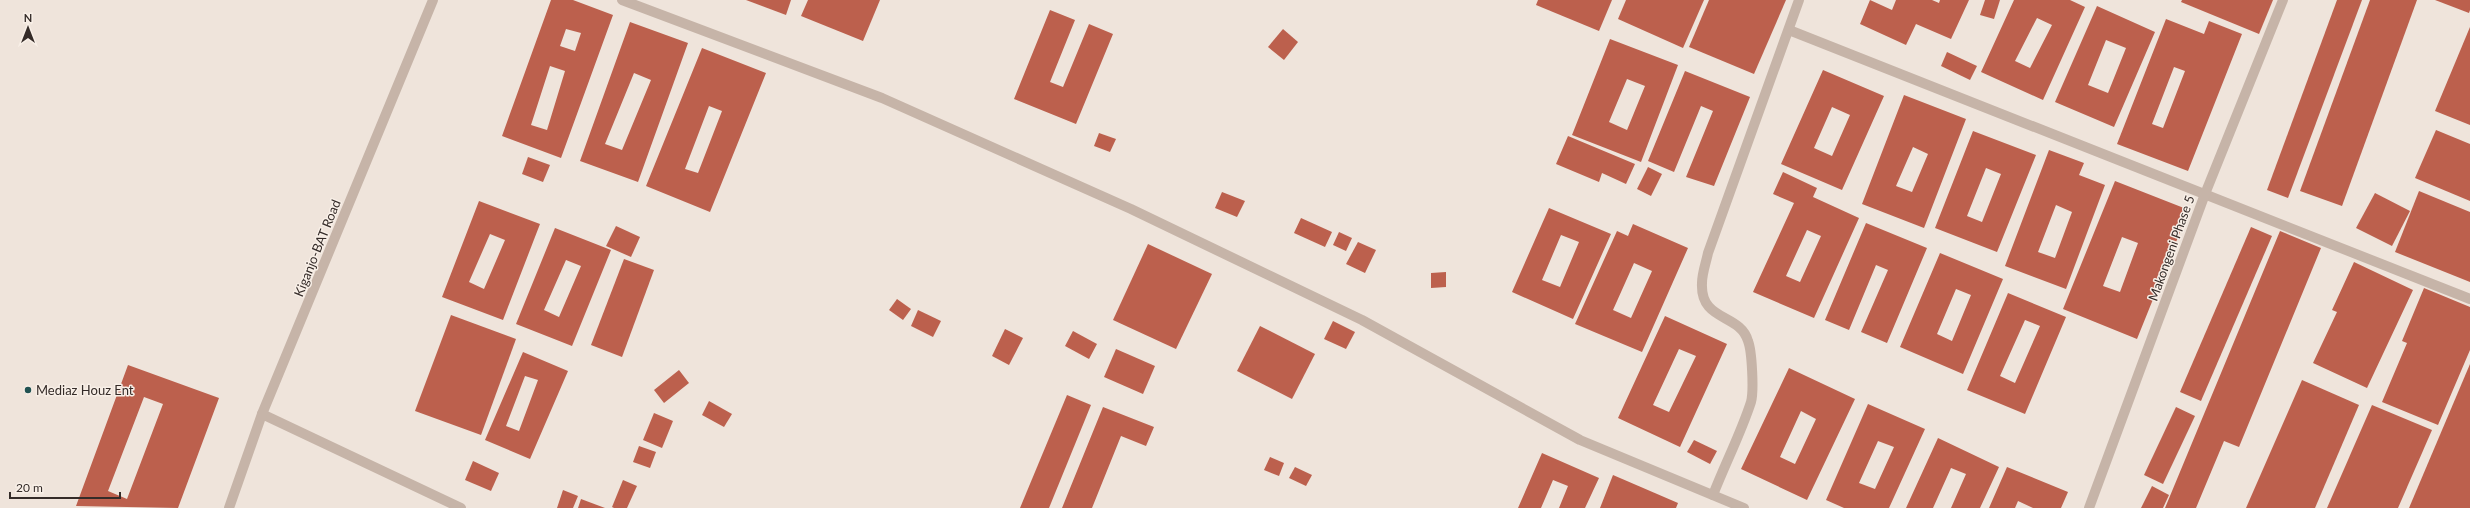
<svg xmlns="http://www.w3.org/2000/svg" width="2470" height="508" viewBox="0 0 2470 508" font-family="Lato,sans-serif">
<rect width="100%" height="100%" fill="#efe4db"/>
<g fill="#bc604d" fill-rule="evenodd">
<path d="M 551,0 L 573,0 L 613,15 L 561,158 L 502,136 ZM 566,29 L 581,33 L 575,51 L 560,46 ZM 550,66 L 565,71 L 547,130 L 531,125 Z"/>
<path d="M 746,0 L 791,0 L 786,15 Z"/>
<path d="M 808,0 L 880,0 L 863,41 L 801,16 Z"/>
<path d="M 1538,0 L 1612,0 L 1599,31 L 1536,5 Z"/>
<path d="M 1626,0 L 1704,0 L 1683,48 L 1618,19 Z"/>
<path d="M 1709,0 L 1786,0 L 1754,74 L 1689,47 Z"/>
<path d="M 1870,0 L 1892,10 L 1896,0 L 1932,0 L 1939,3 L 1940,0 L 1969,0 L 1951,39 L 1916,24 L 1906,45 L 1860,24 Z"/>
<path d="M 1985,0 L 2000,0 L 1994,19 L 1980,15 Z"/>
<path d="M 2014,0 L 2070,0 L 2085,7 L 2043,100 L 1981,72 ZM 2037,18 L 2052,25 L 2030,68 L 2015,61 Z"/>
<path d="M 2182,0 L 2273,0 L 2259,34 L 2181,2 Z"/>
<path d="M 2337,0 L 2362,0 L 2288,198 L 2267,190 Z"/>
<path d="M 2370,0 L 2417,0 L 2342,206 L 2300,191 Z"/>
<path d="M 2435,0 L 2470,0 L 2470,10 L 2469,13 Z"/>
<path d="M 2097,6 L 2155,32 L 2114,127 L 2055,102 ZM 2106,40 L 2126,48 L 2108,93 L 2088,85 Z"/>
<path d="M 1050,10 L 1075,20 L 1050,82 L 1063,87 L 1089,24 L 1113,34 L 1076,124 L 1014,99 Z"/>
<path d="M 2166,19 L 2204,34 L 2209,21 L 2242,34 L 2188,171 L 2117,144 ZM 2174,67 L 2185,71 L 2163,128 L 2152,124 Z"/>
<path d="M 630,22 L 688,43 L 638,182 L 580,161 ZM 634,73 L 651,80 L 622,150 L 605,144 Z"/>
<path d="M 2470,27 L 2470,125 L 2435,111 Z"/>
<path d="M 1283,29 L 1298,42 L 1284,60 L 1268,47 Z"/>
<path d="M 1610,39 L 1678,65 L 1641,162 L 1572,135 ZM 1627,79 L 1645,86 L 1627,130 L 1609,122 Z"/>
<path d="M 702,48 L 766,73 L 710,212 L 646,186 ZM 709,106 L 722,111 L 698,173 L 685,169 Z"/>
<path d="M 1947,52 L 1977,66 L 1970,80 L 1941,66 Z"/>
<path d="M 1823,70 L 1884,96 L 1842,190 L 1781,164 ZM 1832,107 L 1850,115 L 1832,156 L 1814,148 Z"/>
<path d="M 1685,71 L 1750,97 L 1714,186 L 1686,177 L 1713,111 L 1701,106 L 1674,172 L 1648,161 Z"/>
<path d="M 1904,95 L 1966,119 L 1924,228 L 1862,204 ZM 1913,147 L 1928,154 L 1912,192 L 1896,186 Z"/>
<path d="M 2436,130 L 2470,144 L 2470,201 L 2415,178 Z"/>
<path d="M 1973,131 L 2036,155 L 1997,252 L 1935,228 ZM 1986,168 L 2001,174 L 1982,222 L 1967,216 Z"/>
<path d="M 1099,133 L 1116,139 L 1110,152 L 1094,146 Z"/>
<path d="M 1568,136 L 1635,164 L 1626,184 L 1602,173 L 1599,182 L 1556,164 Z"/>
<path d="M 2049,150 L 2084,163 L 2079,175 L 2105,185 L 2066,289 L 2005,266 ZM 2056,205 L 2072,212 L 2055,258 L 2038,252 Z"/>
<path d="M 528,157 L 550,165 L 543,182 L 522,174 Z"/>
<path d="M 1648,167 L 1662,174 L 1651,196 L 1637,189 Z"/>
<path d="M 1783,172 L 1817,188 L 1813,197 L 1859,218 L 1814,318 L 1753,292 L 1794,203 L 1773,194 ZM 1807,230 L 1821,236 L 1800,282 L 1786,276 Z"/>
<path d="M 2115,181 L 2189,210 L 2137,339 L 2063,309 ZM 2122,237 L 2138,243 L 2120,292 L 2103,286 Z"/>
<path d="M 2419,191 L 2470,212 L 2470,282 L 2395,252 Z"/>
<path d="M 1222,192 L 1245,201 L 1237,217 L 1215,208 Z"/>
<path d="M 2375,193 L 2410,211 L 2392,246 L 2356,228 Z"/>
<path d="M 479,201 L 540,224 L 503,320 L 442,297 ZM 490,234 L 505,240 L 484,289 L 469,282 Z"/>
<path d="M 1549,208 L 1611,234 L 1573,319 L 1512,292 ZM 1561,235 L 1579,242 L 1560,287 L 1542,280 Z"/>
<path d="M 1301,218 L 1332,232 L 1325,247 L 1294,233 Z"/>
<path d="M 1866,223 L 1927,248 L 1887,343 L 1861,332 L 1888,270 L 1876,265 L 1849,330 L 1825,320 Z"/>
<path d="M 1633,224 L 1688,248 L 1642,352 L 1575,324 L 1617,231 L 1628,236 ZM 1634,263 L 1652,271 L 1631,318 L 1613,310 Z"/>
<path d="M 616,226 L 640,237 L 631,257 L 606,246 Z"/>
<path d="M 2251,227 L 2272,236 L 2201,401 L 2180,392 Z"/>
<path d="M 555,228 L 611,250 L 572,346 L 516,324 ZM 566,260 L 581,266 L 559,317 L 544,310 Z"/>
<path d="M 2280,231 L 2321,248 L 2239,447 L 2224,441 L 2196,508 L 2165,508 Z"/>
<path d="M 1339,232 L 1352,238 L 1346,251 L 1333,245 Z"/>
<path d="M 1358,242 L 1376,250 L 1365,273 L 1346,264 Z"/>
<path d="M 1148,244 L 1212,274 L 1176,349 L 1113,320 Z"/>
<path d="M 1940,253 L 2003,279 L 1963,374 L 1900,347 ZM 1956,289 L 1971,295 L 1952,341 L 1937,334 Z"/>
<path d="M 624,259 L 654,270 L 622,357 L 591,345 Z"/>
<path d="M 2354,262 L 2413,290 L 2367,388 L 2313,363 L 2337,312 L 2332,310 Z"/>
<path d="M 1446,272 L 1446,287 L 1431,288 L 1431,273 Z"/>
<path d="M 2424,288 L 2470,307 L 2470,350 L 2438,425 L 2382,402 L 2407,343 L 2402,341 Z"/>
<path d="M 2008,293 L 2066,317 L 2025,414 L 1967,390 ZM 2025,320 L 2040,326 L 2015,383 L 2000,376 Z"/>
<path d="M 897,299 L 911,309 L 903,320 L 889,310 Z"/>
<path d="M 918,310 L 941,321 L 933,337 L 911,326 Z"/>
<path d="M 451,315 L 516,339 L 481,435 L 415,411 Z"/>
<path d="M 1665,316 L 1727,344 L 1680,447 L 1618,418 ZM 1679,349 L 1696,356 L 1669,412 L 1653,405 Z"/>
<path d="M 1333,321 L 1355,332 L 1346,349 L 1324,339 Z"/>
<path d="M 1260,326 L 1315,354 L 1292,399 L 1237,371 Z"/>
<path d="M 1005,329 L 1023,338 L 1009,365 L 992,356 Z"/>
<path d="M 1073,331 L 1097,344 L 1089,359 L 1065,346 Z"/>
<path d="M 1116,349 L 1155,366 L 1143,394 L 1104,377 Z"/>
<path d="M 523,352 L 568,371 L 530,459 L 485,440 ZM 525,376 L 538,380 L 519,431 L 506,426 Z"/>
<path d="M 2470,364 L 2470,508 L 2409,508 Z"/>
<path d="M 128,365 L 219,398 L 178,508 L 76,506 ZM 144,397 L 163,404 L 127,499 L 108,491 Z"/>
<path d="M 1789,368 L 1855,399 L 1807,500 L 1741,469 ZM 1801,411 L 1816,419 L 1795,464 L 1780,457 Z"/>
<path d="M 679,370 L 689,383 L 664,403 L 654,390 Z"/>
<path d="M 2302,380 L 2359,405 L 2315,508 L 2246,508 Z"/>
<path d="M 1067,395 L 1091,405 L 1049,508 L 1020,508 Z"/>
<path d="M 709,401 L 732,414 L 724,427 L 702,415 Z"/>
<path d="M 1868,404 L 1925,429 L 1889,508 L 1844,508 L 1826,500 ZM 1878,441 L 1894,447 L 1875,489 L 1859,483 Z"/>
<path d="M 2372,405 L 2432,430 L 2398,508 L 2327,508 Z"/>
<path d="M 1103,407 L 1154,427 L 1146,446 L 1121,436 L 1092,508 L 1062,508 Z"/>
<path d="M 2176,407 L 2195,416 L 2163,484 L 2144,475 Z"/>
<path d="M 654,413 L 673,421 L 662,448 L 643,440 Z"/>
<path d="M 1938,438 L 1999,467 L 1980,508 L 1951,508 L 1966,474 L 1951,468 L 1933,508 L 1906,508 Z"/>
<path d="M 1694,440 L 1717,451 L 1710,464 L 1687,452 Z"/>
<path d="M 639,446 L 656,452 L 650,468 L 633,462 Z"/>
<path d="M 1542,453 L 1599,478 L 1585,508 L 1559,508 L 1568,486 L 1553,480 L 1541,508 L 1518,508 Z"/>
<path d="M 1270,457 L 1284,463 L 1279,476 L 1264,470 Z"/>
<path d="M 473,461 L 499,473 L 491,491 L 465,480 Z"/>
<path d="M 1295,467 L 1312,475 L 1306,486 L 1289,478 Z"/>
<path d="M 2007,467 L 2068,492 L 2061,508 L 2033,508 L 2018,501 L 2015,508 L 1989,508 Z"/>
<path d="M 1613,475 L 1678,503 L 1676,508 L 1600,508 Z"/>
<path d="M 623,480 L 637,486 L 627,508 L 614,508 L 612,507 Z"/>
<path d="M 2152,486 L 2169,495 L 2163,508 L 2141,508 Z"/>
<path d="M 563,490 L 578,496 L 573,508 L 557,508 Z"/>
<path d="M 581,499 L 605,508 L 578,508 Z"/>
</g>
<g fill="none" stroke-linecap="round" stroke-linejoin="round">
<g stroke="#c6b4a8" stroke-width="10">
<path d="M 622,0 L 882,98 L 1131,209 L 1362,320 L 1580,440 L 1744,508"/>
<path d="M 1789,30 L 2470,299"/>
<path d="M 262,414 L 461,508"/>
<path d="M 1713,495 C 1725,464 1741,433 1751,402 C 1754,391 1752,351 1748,341 C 1740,313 1700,322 1702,283 C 1702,273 1706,263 1708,253 L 1799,0"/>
<path d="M 229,508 L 262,414 L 433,0"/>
<path d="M 2089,508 L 2205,194 L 2283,0"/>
</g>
</g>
<circle fill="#215252" stroke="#f8efe7" stroke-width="1.5" cx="28" cy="390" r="4"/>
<g text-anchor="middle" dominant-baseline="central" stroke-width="3" stroke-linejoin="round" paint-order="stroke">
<g font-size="13" fill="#342b28" stroke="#f8efe7">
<text transform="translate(317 248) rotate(-68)">Kiganjo-BAT Road</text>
<text transform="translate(2171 248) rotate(-70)">Makongeni Phase 5</text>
</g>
<g font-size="13" fill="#342b28" stroke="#f8efe7" text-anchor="start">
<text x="36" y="390">Mediaz Houz Ent</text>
</g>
</g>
<g transform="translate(28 28)" stroke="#f8efe7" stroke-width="3" paint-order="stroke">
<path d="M0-3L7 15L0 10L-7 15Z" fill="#342b28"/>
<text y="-6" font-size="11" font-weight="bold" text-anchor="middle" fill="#342b28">N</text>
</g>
<path d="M10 492v6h110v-6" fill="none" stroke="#342b28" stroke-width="2"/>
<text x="16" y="492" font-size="12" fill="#342b28" stroke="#f8efe7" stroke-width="3" paint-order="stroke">20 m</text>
</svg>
